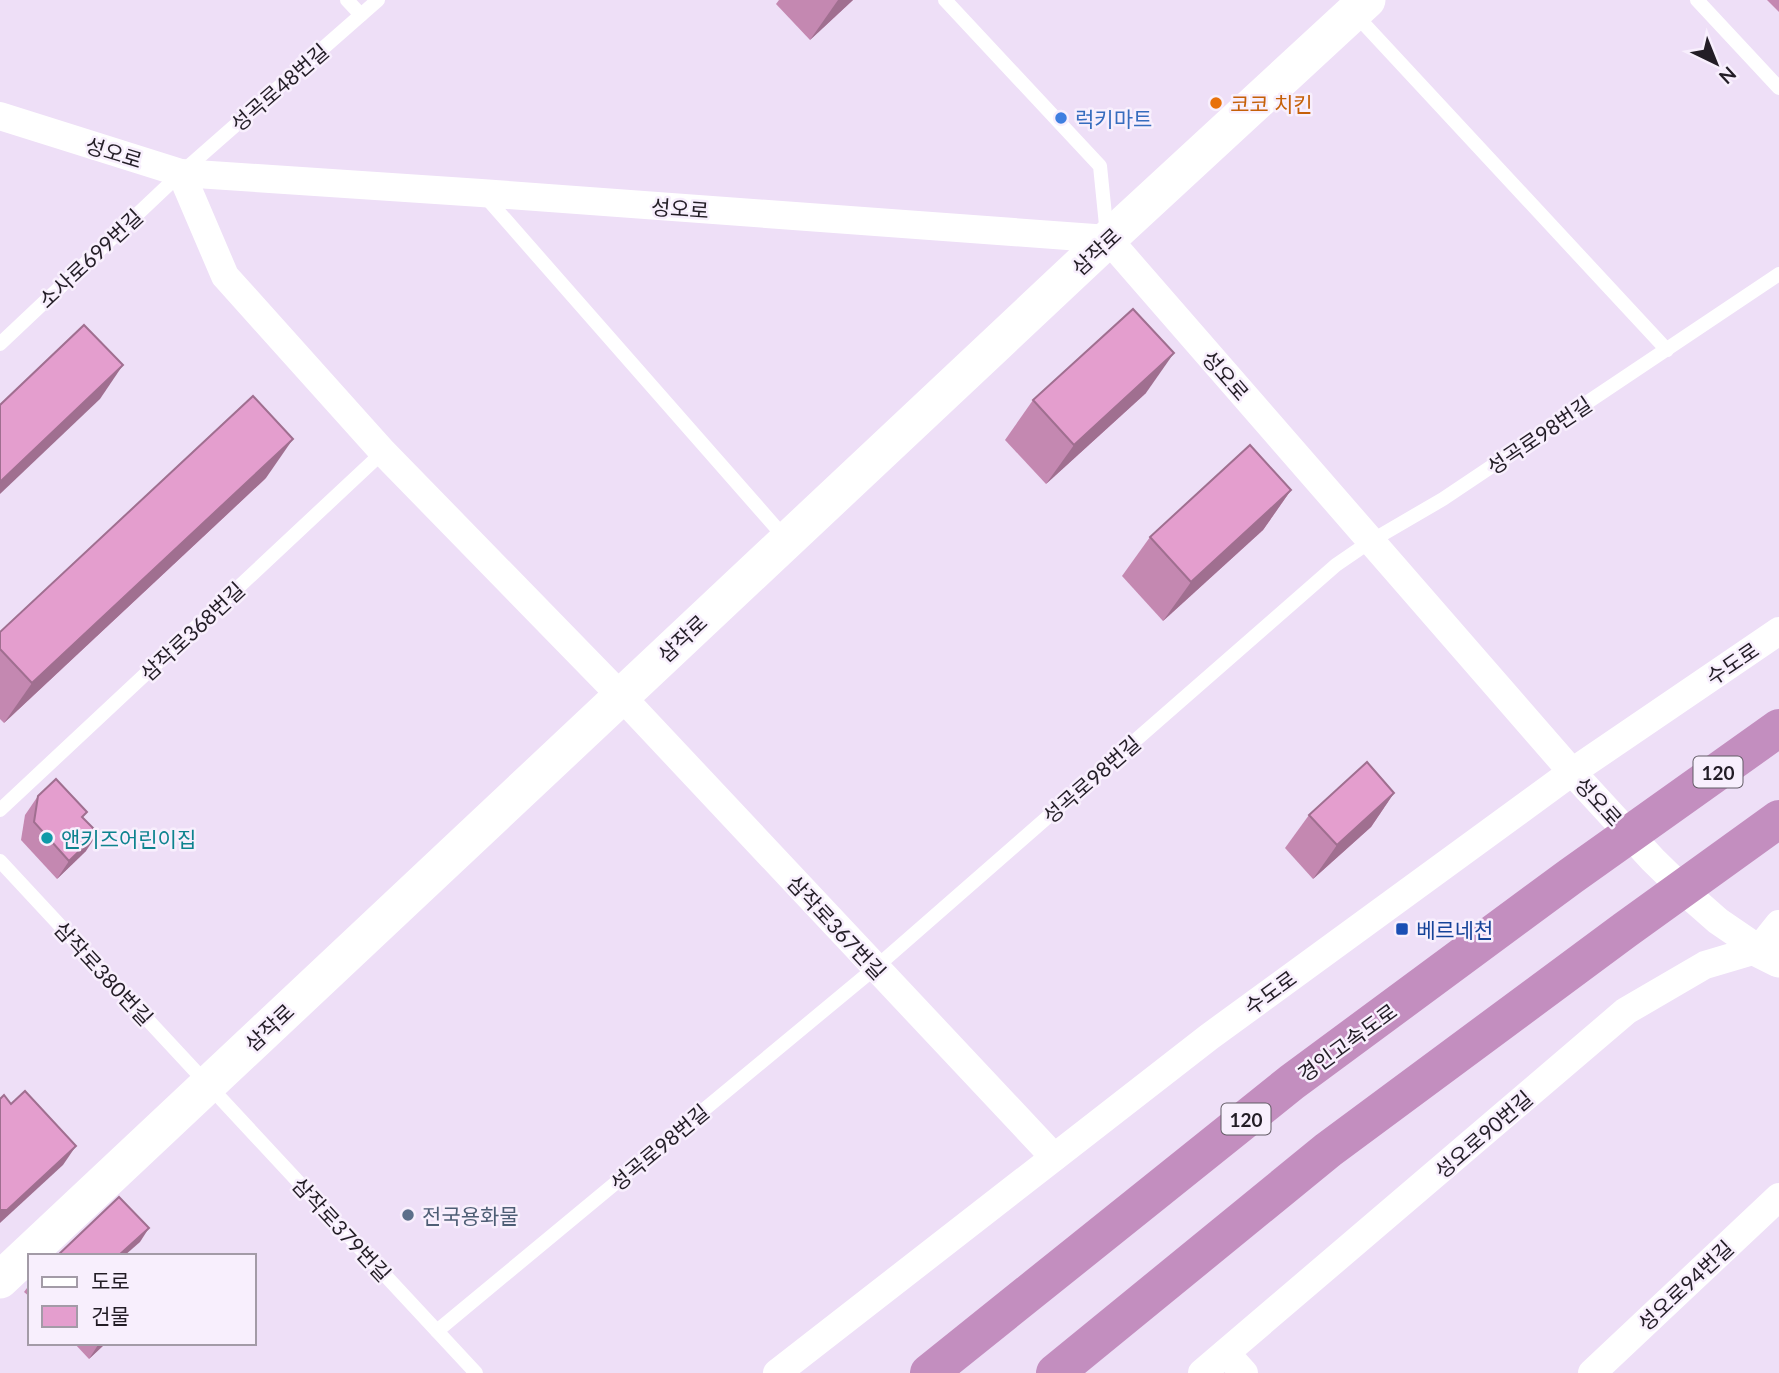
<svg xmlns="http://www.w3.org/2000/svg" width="1779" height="1373" viewBox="0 0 1779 1373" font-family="Lato,'Noto Sans KR',sans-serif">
<rect width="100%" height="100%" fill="#eedff7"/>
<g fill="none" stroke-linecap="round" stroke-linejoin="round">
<g stroke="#fff" stroke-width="14">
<path d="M 347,0 L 361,15"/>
<path d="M 945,0 L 1100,166 L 1107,235"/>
<path d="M 1697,0 L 1779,88"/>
<path d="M 1353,12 L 1667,350"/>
<path d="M 483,194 L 786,539"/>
<path d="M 0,344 L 181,173 L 378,0"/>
<path d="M 0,810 L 383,452"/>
<path d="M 0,861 L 476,1373"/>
<path d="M 437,1331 L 875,968 L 1336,565 L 1371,541 L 1443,499 L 1779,274"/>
</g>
<g stroke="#fff" stroke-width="28">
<path d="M 0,116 L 181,173 L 481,193 L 1108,239 L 1572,772 L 1653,860 L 1693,899 L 1718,921 L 1759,949"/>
<path d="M 181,173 L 225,276 L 383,452 L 621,696 L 1054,1157"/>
<path d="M 1759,949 L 1779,924"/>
<path d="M 1226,1353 L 1244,1373"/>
<path d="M 777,1373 L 1209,1037 L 1572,772 L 1779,631"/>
<path d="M 1202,1373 L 1626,1011 L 1705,965 L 1759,949"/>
<path d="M 1592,1373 L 1779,1197"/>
</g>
<g stroke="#fff" stroke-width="37">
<path d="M 1759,949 L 1779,959"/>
<path d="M 0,1280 L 1108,239 L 1367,0"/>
</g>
<g stroke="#c38ebf" stroke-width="38">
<path d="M 929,1373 L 1292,1082 L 1571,876 L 1779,728"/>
<path d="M 1055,1373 L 1328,1150 L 1625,930 L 1779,819"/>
</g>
</g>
<g fill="#c488b1">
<path d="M 779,0 L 853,0 L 810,40 L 776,4 Z"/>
<path d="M 1767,0 L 1779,0 L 1779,12 Z"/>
<path d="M 1146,393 L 1046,484 L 1005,440 L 1033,400 Z"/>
<path d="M 266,478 L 4,723 L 0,719 L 0,632 Z"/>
<path d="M 1291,490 L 1263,530 L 1163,621 L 1122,576 L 1150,537 Z"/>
<path d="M 1394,793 L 1371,827 L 1313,879 L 1285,848 L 1309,815 Z"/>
<path d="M 38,796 L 83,818 L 86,851 L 57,879 L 21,840 L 25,815 Z"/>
<path d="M 30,1284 L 30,1297 L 24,1292 Z"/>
<path d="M 74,1343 L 106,1343 L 89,1359 Z"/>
</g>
<g fill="#a06f90">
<path d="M 838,0 L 853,0 L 810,40 Z"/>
<path d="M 1174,353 L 1146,393 L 1046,484 L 1074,445 Z"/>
<path d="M 123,365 L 100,399 L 0,494 L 0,482 Z"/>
<path d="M 293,439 L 266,478 L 4,723 L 32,683 Z"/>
<path d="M 1291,490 L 1263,530 L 1163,621 L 1191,582 Z"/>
<path d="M 1394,793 L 1371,827 L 1313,879 L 1337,845 Z"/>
<path d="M 98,833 L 86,851 L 57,879 L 69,861 Z"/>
<path d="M 76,1146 L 63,1165 L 0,1223 L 0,1210 Z"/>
<path d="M 149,1228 L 140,1242 L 124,1256 L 118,1256 Z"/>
<path d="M 100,1343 L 106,1343 L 89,1359 L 98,1345 Z"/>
</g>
<g fill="#e49ece" stroke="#a06f90" stroke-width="2">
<path d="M 1133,309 L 1174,353 L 1074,445 L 1033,400 Z"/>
<path d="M 84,325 L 123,365 L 0,482 L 0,405 Z"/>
<path d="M 253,396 L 293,439 L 32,683 L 0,649 L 0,632 Z"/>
<path d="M 1250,445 L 1291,490 L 1191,582 L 1150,537 Z"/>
<path d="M 1367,762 L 1394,793 L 1337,845 L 1309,815 Z"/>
<path d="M 56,779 L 87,812 L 82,817 L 98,833 L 69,861 L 34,822 L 38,796 Z"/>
<path d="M 25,1091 L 76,1146 L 7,1210 L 0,1210 L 0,1099 L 4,1095 L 11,1104 Z"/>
<path d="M 119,1197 L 149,1228 L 118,1256 L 57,1256 Z"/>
</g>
<circle fill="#e8710a" stroke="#f8effd" stroke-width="2.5" cx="1216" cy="103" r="7"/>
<circle fill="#3f7fe0" stroke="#f8effd" stroke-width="2.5" cx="1061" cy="118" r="7"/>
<circle fill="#0f9aa8" stroke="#f8effd" stroke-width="2.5" cx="47" cy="838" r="7"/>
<rect fill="#1a4fb4" stroke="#f8effd" stroke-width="2.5" x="1395" y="922" width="14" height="14" rx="3.5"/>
<circle fill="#5c6f8a" stroke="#f8effd" stroke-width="2.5" cx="408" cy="1215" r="7"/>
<g text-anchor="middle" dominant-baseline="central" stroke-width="5" stroke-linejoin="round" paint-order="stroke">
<g fill="#f8effd" stroke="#635c66" stroke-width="2">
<rect x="1693.5" y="756.5" width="49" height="31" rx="5"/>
<rect x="1221.5" y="1103.5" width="49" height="31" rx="5"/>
</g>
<g font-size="19" font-weight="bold" fill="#231d26">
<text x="1718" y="772">120</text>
<text x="1246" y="1119">120</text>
</g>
<g font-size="21" fill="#231d26" stroke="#f8effd">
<text transform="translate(279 87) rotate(-41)">성곡로48번길</text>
<text transform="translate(114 152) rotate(17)">성오로</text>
<text transform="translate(680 208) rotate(4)">성오로</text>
<text transform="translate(1096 251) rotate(-43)">삼작로</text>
<text transform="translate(90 258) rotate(-43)">소사로699번길</text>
<text transform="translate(1226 375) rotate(49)">성오로</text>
<text transform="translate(1539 435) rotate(-34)">성곡로98번길</text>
<text transform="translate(192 631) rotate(-43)">삼작로368번길</text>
<text transform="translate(682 638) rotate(-43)">삼작로</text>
<text transform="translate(1732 663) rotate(-34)">수도로</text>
<text transform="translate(1091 779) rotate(-41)">성곡로98번길</text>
<text transform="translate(1599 801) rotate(48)">성오로</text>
<text transform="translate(837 927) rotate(47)">삼작로367번길</text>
<text transform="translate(104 973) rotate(47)">삼작로380번길</text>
<text transform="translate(1270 992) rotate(-36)">수도로</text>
<text transform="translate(269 1027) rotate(-43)">삼작로</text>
<text transform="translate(1347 1042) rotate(-36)">경인고속도로</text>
<text transform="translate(1483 1134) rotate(-41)">성오로90번길</text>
<text transform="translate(659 1147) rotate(-40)">성곡로98번길</text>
<text transform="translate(342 1229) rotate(47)">삼작로379번길</text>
<text transform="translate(1685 1285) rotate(-43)">성오로94번길</text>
</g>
<g font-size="21" fill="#c56008" stroke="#f8effd" text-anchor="start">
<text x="1230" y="103">코코 치킨</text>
</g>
<g font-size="21" fill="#366cbe" stroke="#f8effd" text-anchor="start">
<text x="1075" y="118">럭키마트</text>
</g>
<g font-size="21" fill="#0d838f" stroke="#f8effd" text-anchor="start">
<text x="61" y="838">앤키즈어린이집</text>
</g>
<g font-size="21" fill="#164399" stroke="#f8effd" text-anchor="start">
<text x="1416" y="929">베르네천</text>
</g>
<g font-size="21" fill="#4e5e75" stroke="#f8effd" text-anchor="start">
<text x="422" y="1215">전국용화물</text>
</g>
</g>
<rect x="28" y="1254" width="228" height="91" fill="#f8effd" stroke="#a39ba7" stroke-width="2"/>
<rect x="42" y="1277" width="35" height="10" fill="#ffffff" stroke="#a39ba7" stroke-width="2"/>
<text x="91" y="1289" font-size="21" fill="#231d26">도로</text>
<rect x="42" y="1306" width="35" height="21" fill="#e49ece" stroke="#a39ba7" stroke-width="2"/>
<text x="91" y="1324" font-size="21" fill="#231d26">건물</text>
<g transform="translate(1716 63) rotate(137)" stroke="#f8effd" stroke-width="5" paint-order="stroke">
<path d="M0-5L12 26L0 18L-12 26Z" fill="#231d26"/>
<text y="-10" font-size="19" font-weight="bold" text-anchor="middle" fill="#231d26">N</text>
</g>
</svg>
